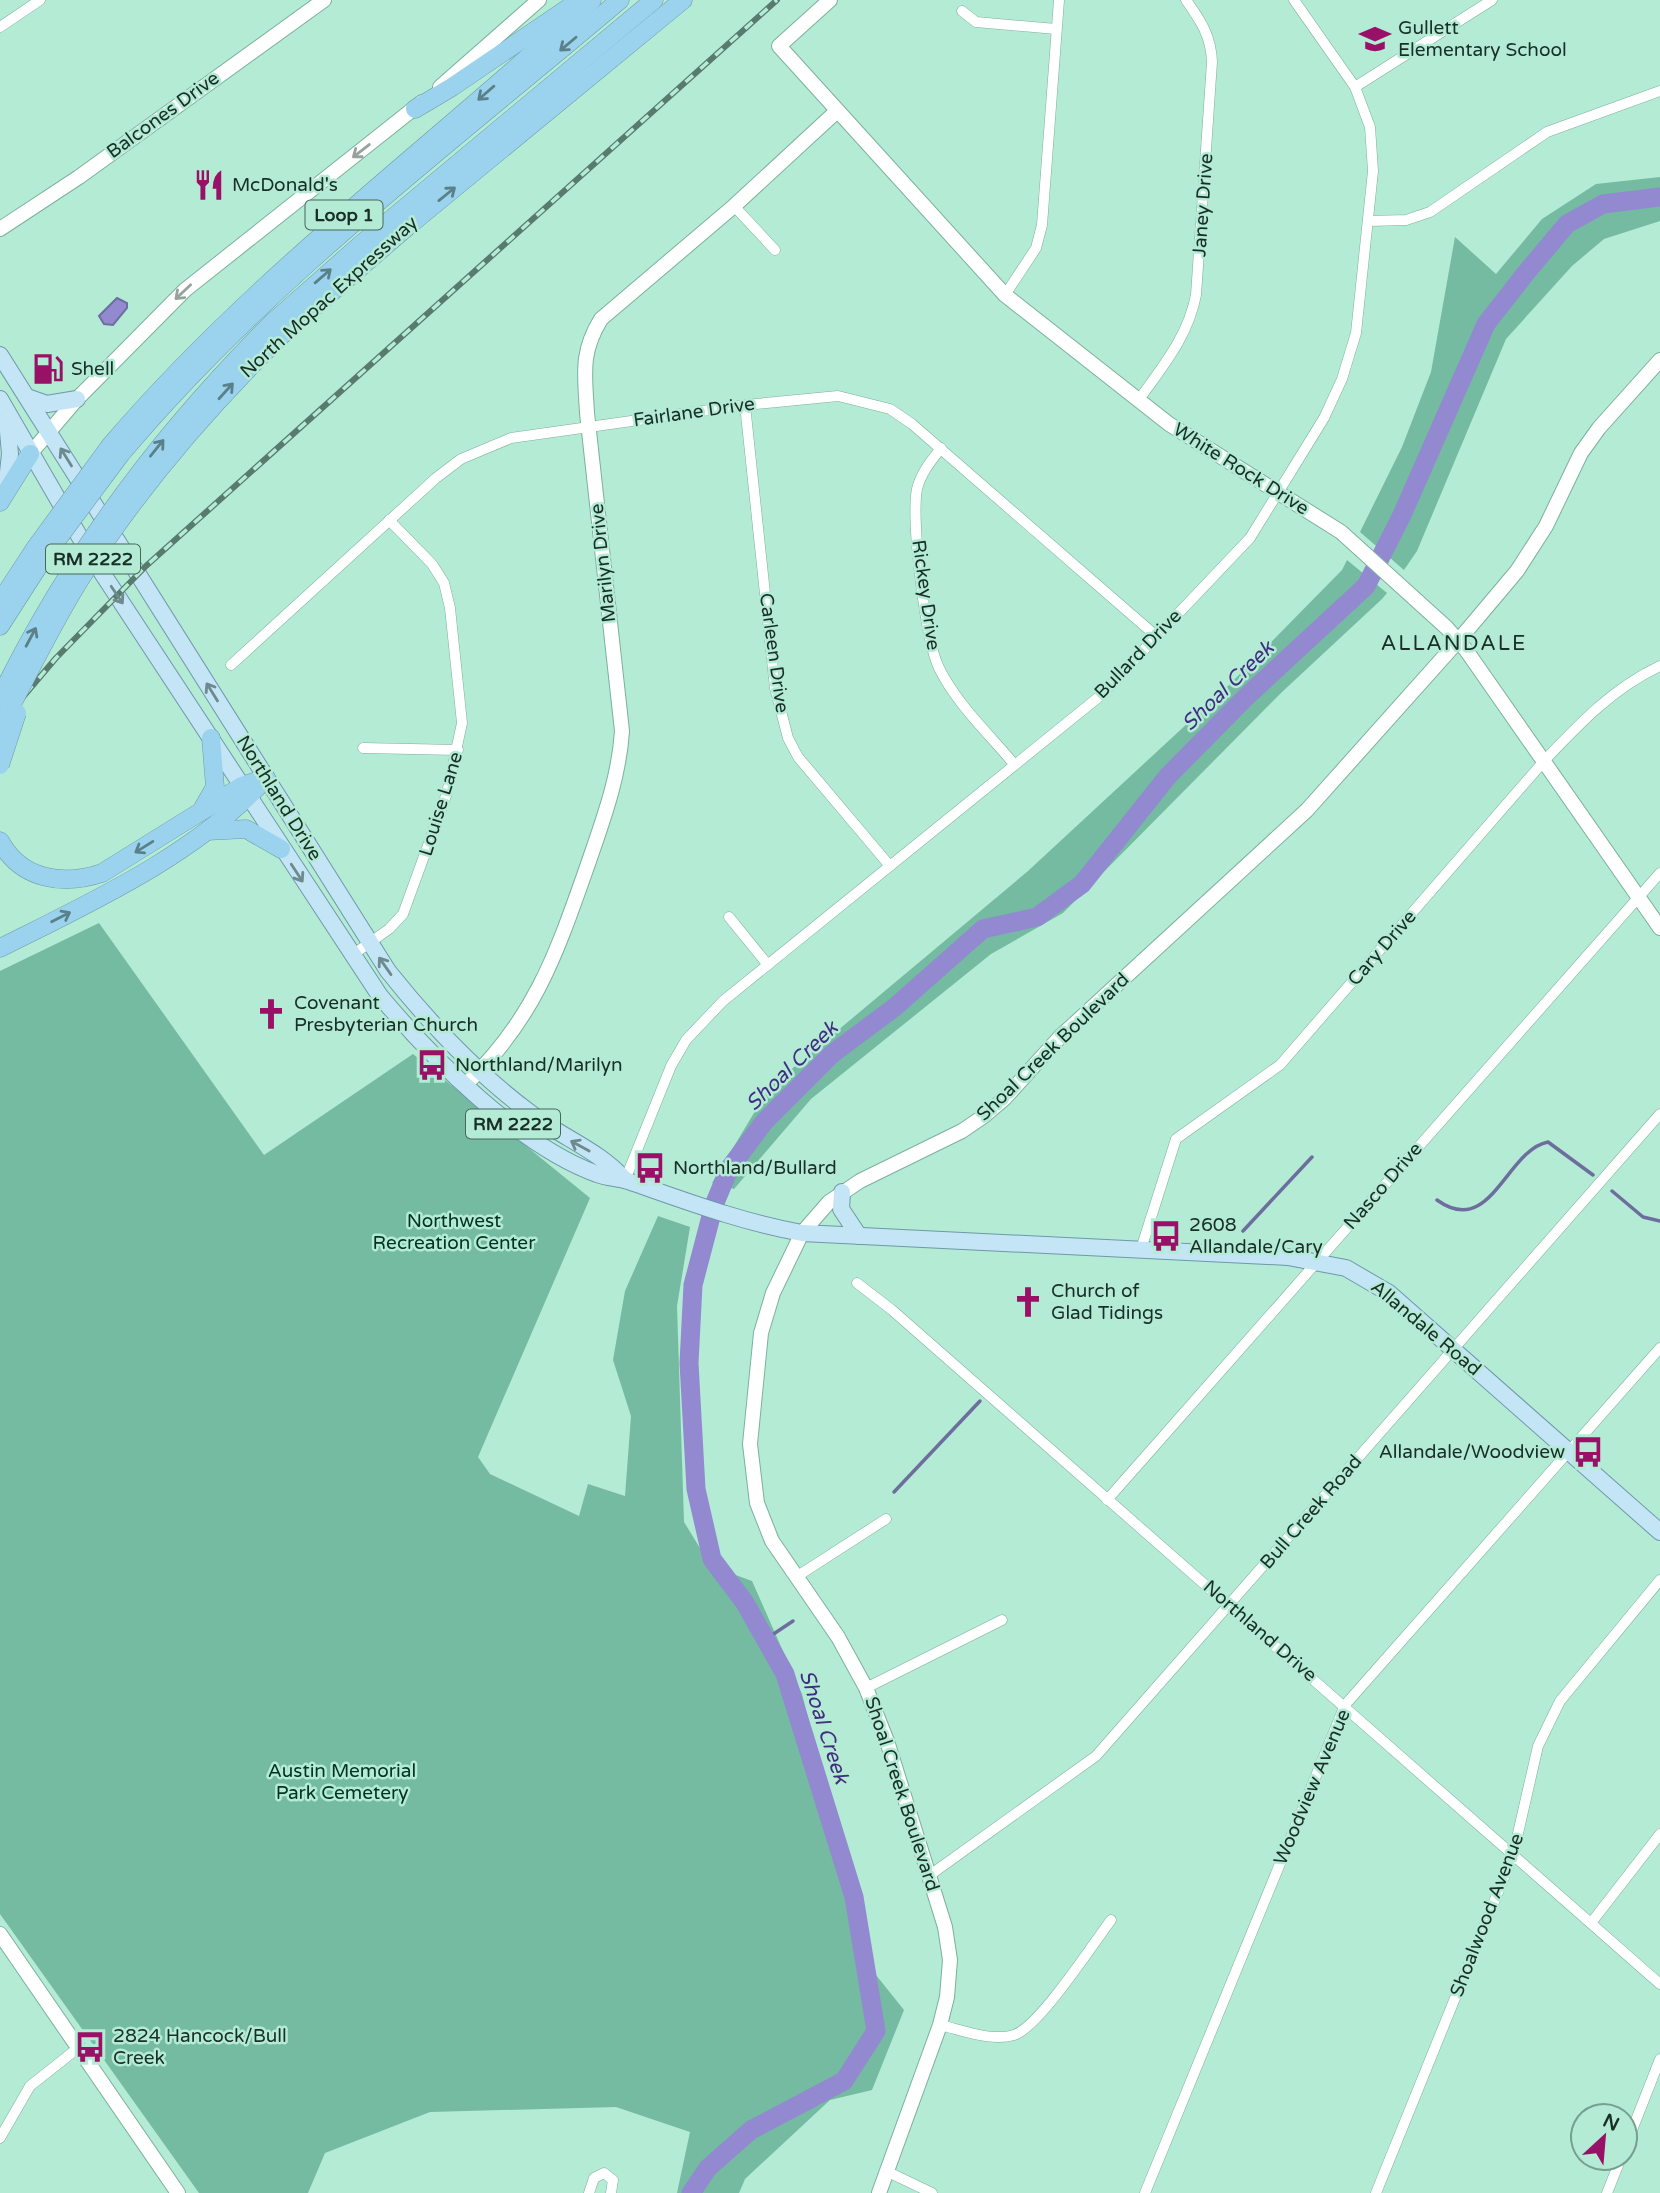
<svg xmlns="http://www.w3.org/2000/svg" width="1660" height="2193" viewBox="0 0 1660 2193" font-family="'Varela Round',sans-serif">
<rect width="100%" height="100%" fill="#b4ebd5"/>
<g fill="#74bba1">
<path d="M 1660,177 L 1660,221 L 1604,239 L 1572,266 L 1506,339 L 1417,551 L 1404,570 L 1360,532 L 1402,447 L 1431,372 L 1455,237 L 1496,274 L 1542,219 L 1596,184 Z"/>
<path d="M 1347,560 L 1387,593 L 1382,599 L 1282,692 L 1063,913 L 991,954 L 811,1099 L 734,1189 L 712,1183 L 769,1088 L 1028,871 L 1230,684 L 1342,570 Z"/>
<path d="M 99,923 L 264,1155 L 413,1054 L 590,1198 L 478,1457 L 490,1474 L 579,1516 L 588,1484 L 625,1496 L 631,1416 L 613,1360 L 625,1291 L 658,1216 L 690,1227 L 677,1306 L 684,1522 L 711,1566 L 752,1581 L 802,1694 L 854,1897 L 864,1960 L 904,2010 L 872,2090 L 830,2100 L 745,2179 L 739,2193 L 677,2193 L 690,2132 L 616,2107 L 430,2112 L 325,2153 L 308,2193 L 199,2193 L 0,1914 L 0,971 Z"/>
</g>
<path fill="#9289d1" stroke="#6d6e9e" stroke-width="2" d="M 117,298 L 127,303 L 127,308 L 113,325 L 104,324 L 99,316 Z"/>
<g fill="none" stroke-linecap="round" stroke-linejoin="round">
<g stroke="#6d6e9e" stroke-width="3.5">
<path d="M 1612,1191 L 1643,1217 L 1660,1221"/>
<path d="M 1437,1200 C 1491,1239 1506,1150 1548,1142 L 1593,1175"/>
<path d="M 1243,1231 L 1312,1157"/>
<path d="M 894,1492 L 980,1401"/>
<path d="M 766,1639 L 793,1621"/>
</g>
<path stroke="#9289d1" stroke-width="19" d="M 691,2193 L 708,2168 L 751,2130 L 844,2081 L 876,2031 L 854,1897 L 785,1674 L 745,1603 L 712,1559 L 696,1489 L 689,1363 L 693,1285 L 714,1205 L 729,1169 L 764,1122 L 832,1054 L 895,1007 L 983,929 L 1037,917 L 1082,884 L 1168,776 L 1246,697 L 1366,586 L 1402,515 L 1486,324 L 1525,274 L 1567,224 L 1603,204 L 1660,197"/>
<defs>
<g id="street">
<path d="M 962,11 L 976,22 L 1056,29"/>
<path d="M 0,27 L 40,0"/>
<path d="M 1355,87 L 1492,0"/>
<path d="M 734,206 L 775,250"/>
<path d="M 1369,221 L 1406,220 L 1430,212 L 1547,132 L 1660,91"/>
<path d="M 1005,295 L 1036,248 L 1042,225 L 1059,0"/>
<path d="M 1138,401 C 1162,367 1188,337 1196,295 L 1212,62 C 1211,36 1201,21 1186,0"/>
<path d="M 745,405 L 775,688 L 788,738 L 798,757 L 890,866"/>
<path d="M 941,448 C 931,461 921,473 917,489 C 911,520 925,639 939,668 C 956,703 989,734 1014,764"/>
<path d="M 231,665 L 436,478 L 461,459 L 511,438 L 745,405 L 838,396 L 890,409 L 912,424 L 1155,635"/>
<path d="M 363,748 L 458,750"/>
<path d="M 729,917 L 768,965"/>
<path d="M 351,956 L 389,929 L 403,914 L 447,793 L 462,723 L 450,608 L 444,583 L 432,564 L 389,520"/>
<path d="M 625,1180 L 671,1066 L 686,1040 L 723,1001 L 1100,696 L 1250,538 L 1324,418 L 1342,379 L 1356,333 L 1373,171 L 1370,127 L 1355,87 L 1294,0"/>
<path d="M 1141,1249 L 1176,1139 L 1280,1065 L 1544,761 C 1579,724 1613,688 1660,666"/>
<path d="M 857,1283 L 892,1310 L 1660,1984"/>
<path d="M 1107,1500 L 1660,873"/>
<path d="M 796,1577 L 886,1519"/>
<path d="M 866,1688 L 1002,1620"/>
<path d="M 930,1875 L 1096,1756 L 1660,1114"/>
<path d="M 1591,1923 L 1660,1834"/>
<path d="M 940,2025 C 962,2030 992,2042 1014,2035 C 1039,2027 1093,1944 1111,1920"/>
<path d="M 0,2138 L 30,2086 L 78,2048"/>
<path d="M 1625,2148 L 1660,2059"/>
<path d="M 886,2171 L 932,2193"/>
<path d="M 589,2193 L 594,2178 L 604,2173 L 613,2180 L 611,2193"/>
<path d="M 1145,2193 L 1345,1705 L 1660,1348"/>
<path d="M 1376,2193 L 1513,1855 L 1538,1746 L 1560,1701 L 1660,1580"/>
<path d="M 1607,2193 L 1621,2158"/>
</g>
<g id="secondary">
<path d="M 830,0 L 779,46 L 1005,295 L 1169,424 L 1341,532 L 1447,628 L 1466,650 L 1660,928"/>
<path d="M 440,87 L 539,0"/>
<path d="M 0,229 L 79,177 L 324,0"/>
<path d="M 30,454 L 77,399 L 185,290 L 422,102"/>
<path d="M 465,1085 C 535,1019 557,952 588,864 C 603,820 619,778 622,731 L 587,413 C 585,375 580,353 601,319 L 734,206 L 837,111"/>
<path d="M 0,1934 L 178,2193"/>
<path d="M 879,2193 L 940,2025 L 947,1997 L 950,1960 L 945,1927 L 887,1741 L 866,1688 L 838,1637 L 772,1541 L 757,1503 L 750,1444 L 761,1333 L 773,1293 L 802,1233 L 829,1202 L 860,1181 L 962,1131 L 984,1116 L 1004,1099 L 1060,1037 L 1307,810 L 1458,641 L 1517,571 L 1546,526 L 1581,453 L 1599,428 L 1660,360"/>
</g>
<g id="primary">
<path d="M 0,355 L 388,971 C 431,1025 477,1074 533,1115 C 563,1138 600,1151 625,1180"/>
<path d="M 27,397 L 47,404 L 77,399"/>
<path d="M 0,399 L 89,553 L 380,996 C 433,1059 518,1145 597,1174 C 607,1178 618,1178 628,1181 C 686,1201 741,1222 802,1233 L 1288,1257 L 1346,1268 L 1389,1293 L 1660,1532"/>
<path d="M 6,491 L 10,454 L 7,420"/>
<path d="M 842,1192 L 841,1209 L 859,1236"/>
</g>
<g id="highway">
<path d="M 415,109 L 452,87 L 580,0"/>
<path d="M 273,322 L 359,246 L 654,0"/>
<path d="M 283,334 L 407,227 L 683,0"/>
<path d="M 110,446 C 253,278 431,148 592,0"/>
<path d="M 120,455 C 265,282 448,146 620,0"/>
<path d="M 0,502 L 30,454"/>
<path d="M 0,602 L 36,547"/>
<path d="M 0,626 L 45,556"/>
<path d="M 203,808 L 215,787 L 211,738"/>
<path d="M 207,831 L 246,829 L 281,849"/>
<path d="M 0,841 C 21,880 63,886 102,873 L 242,786 L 266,778"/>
<path d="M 0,948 C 90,903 197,854 266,778"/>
</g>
</defs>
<use href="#street" stroke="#7cb19d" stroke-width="11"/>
<use href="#secondary" stroke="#7cb19d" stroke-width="16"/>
<use href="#primary" stroke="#6d99a8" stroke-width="18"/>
<use href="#highway" stroke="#6d99a8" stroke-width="19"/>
<use href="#street" stroke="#fff" stroke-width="10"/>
<use href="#secondary" stroke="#fff" stroke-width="14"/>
<use href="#primary" stroke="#c3e5f5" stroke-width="16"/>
<use href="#highway" stroke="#9bd3ee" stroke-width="18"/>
<defs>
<path id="rail" d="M 0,724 L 56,658 L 146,566 L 777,0"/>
</defs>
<use href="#rail" stroke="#587b6d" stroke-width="6"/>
<use href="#rail" stroke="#b4ebd5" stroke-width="3.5" stroke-dasharray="10" stroke-linecap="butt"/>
<defs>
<g id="highway-bridge">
<path d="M 36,547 L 110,446"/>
<path d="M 45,556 L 120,455"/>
<path d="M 0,698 C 69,556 161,433 273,322"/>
<path d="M 0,727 C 26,678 50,628 79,581 C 136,491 206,409 283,334"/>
<path d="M 0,765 L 17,713"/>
</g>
</defs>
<use href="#highway-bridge" stroke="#6d99a8" stroke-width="19" stroke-linecap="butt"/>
<use href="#highway-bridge" stroke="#9bd3ee" stroke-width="18"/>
</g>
<defs><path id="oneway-shaft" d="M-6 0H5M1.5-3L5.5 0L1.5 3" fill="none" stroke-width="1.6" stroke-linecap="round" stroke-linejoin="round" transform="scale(1.75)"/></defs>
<g stroke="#5a808a">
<use href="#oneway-shaft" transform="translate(568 44) rotate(140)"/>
<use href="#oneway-shaft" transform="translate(486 93) rotate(139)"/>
<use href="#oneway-shaft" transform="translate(447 194) rotate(-39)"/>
<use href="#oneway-shaft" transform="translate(323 276) rotate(-41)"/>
<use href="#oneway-shaft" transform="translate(226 391) rotate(-48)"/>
<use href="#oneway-shaft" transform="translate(157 448) rotate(-51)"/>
<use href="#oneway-shaft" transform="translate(31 637) rotate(-62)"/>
<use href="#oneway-shaft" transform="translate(144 847) rotate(148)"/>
<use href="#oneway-shaft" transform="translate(61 917) rotate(-27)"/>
</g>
<g stroke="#97a19d">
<use href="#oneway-shaft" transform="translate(361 151) rotate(142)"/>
<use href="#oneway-shaft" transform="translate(183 292) rotate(137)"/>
</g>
<g stroke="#6e8a8e">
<use href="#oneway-shaft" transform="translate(66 457) rotate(-122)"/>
<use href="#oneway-shaft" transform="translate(117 595) rotate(56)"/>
<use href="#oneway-shaft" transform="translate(212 692) rotate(-122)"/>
<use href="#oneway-shaft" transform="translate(297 873) rotate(57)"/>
<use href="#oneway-shaft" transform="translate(385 966) rotate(-125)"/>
<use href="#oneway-shaft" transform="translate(580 1146) rotate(-151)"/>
</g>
<defs>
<symbol id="school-bare" viewBox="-9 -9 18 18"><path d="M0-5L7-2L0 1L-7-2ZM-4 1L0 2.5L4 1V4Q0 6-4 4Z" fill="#981166" stroke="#b4ebd5" stroke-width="2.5" paint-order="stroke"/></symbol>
<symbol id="restaurant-bare" viewBox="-9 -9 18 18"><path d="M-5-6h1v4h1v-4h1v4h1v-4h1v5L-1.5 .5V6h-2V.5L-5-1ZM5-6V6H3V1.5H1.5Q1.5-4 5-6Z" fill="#981166" stroke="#b4ebd5" stroke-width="2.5" paint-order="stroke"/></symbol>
<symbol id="fuel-bare" viewBox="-9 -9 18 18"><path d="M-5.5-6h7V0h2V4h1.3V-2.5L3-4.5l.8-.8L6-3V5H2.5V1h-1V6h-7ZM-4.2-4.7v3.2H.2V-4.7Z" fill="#981166" stroke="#b4ebd5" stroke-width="2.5" paint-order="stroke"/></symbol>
<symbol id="church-bare" viewBox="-9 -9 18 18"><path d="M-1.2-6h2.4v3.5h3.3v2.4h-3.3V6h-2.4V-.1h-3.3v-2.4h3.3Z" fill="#981166" stroke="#b4ebd5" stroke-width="2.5" paint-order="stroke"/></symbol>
<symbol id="bus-bare" viewBox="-9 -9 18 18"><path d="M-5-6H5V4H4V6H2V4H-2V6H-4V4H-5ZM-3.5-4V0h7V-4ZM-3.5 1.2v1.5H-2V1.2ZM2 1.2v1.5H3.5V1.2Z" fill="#981166" stroke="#b4ebd5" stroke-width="2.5" paint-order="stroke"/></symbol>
</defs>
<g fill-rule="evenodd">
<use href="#school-bare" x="1353" y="17" width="44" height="44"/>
<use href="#restaurant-bare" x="187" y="163" width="44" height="44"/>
<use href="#fuel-bare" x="26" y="347" width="44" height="44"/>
<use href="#church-bare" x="249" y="992" width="44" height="44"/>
<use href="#bus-bare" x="410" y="1043" width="44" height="44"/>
<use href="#bus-bare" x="628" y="1146" width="44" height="44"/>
<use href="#bus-bare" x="1144" y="1214" width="44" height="44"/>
<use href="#church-bare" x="1006" y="1280" width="44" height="44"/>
<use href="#bus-bare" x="1566" y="1430" width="44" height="44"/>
<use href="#bus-bare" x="68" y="2025" width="44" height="44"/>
</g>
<g text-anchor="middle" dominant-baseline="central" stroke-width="5" stroke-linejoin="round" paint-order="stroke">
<g fill="#b4ebd5" stroke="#47675a" stroke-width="2">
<rect x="305.5" y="200.5" width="77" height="29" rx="5"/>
<rect x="46" y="544.5" width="94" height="29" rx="5"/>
<rect x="466" y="1109.5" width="94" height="29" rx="5"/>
</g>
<g font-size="18" font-weight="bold" fill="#182e26">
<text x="344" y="215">Loop 1</text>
<text x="93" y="559">RM 2222</text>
<text x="513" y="1124">RM 2222</text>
</g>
<g font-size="19" fill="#182e26" stroke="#b4ebd5" text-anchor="start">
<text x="1398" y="28">Gullett<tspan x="1398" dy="22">Elementary School</tspan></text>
<text x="232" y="185">McDonald's</text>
<text x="71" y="369">Shell</text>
<text x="294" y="1003">Covenant<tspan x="294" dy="22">Presbyterian Church</tspan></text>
<text x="455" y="1065">Northland/Marilyn</text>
<text x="673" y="1168">Northland/Bullard</text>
<text x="1189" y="1225">2608<tspan x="1189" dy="22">Allandale/Cary</tspan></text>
<text x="1051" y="1291">Church of<tspan x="1051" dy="22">Glad Tidings</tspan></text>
<text x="1565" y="1452" text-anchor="end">Allandale/Woodview</text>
<text x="113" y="2036">2824 Hancock/Bull<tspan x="113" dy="22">Creek</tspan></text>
</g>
<g font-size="19" fill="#182e26" stroke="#b4ebd5">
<text transform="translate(163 115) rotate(-36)">Balcones Drive</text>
<text transform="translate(1203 205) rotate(-86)">Janey Drive</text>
<text transform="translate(329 297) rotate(-42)">North Mopac Expressway</text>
<text transform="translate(694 412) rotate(-8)">Fairlane Drive</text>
<text transform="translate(1241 469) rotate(32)">White Rock Drive</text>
<text transform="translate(603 563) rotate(-96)">Marilyn Drive</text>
<text transform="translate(926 595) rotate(82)">Rickey Drive</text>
<text transform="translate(774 653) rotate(82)">Carleen Drive</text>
<text transform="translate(1138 654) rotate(-46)">Bullard Drive</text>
<text transform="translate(279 798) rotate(58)">Northland Drive</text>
<text transform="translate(441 804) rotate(-73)">Louise Lane</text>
<text transform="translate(1382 948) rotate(-49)">Cary Drive</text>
<text transform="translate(1053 1047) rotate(-44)">Shoal Creek Boulevard</text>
<text transform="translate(1383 1186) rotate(-49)">Nasco Drive</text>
<text transform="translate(1426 1328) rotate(40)">Allandale Road</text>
<text transform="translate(1311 1512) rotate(-49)">Bull Creek Road</text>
<text transform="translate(1260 1631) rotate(41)">Northland Drive</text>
<text transform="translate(1312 1787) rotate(-67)">Woodview Avenue</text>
<text transform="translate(902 1794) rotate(72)">Shoal Creek Boulevard</text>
<text transform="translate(1487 1915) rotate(-69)">Shoalwood Avenue</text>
</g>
<g font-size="19" fill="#023225" stroke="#b4ebd5">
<text x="454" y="1221">Northwest<tspan x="454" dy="22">Recreation Center</tspan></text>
<text x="342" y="1771">Austin Memorial<tspan x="342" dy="22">Park Cemetery</tspan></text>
</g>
<g font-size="21" letter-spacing="2" fill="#182e26" stroke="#b4ebd5">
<text x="1454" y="643">ALLANDALE</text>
</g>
<g font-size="21" font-style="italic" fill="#412d82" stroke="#b4ebd5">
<text transform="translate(1228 686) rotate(-44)">Shoal Creek</text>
<text transform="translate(792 1066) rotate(-44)">Shoal Creek</text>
<text transform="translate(824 1727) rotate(72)">Shoal Creek</text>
</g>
</g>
<g transform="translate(1604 2137) rotate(26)"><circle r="33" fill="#b4ebd5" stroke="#769f8f" stroke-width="2"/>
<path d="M0-5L12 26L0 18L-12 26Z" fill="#981166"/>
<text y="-10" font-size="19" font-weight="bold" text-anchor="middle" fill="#182e26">N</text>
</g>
</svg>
